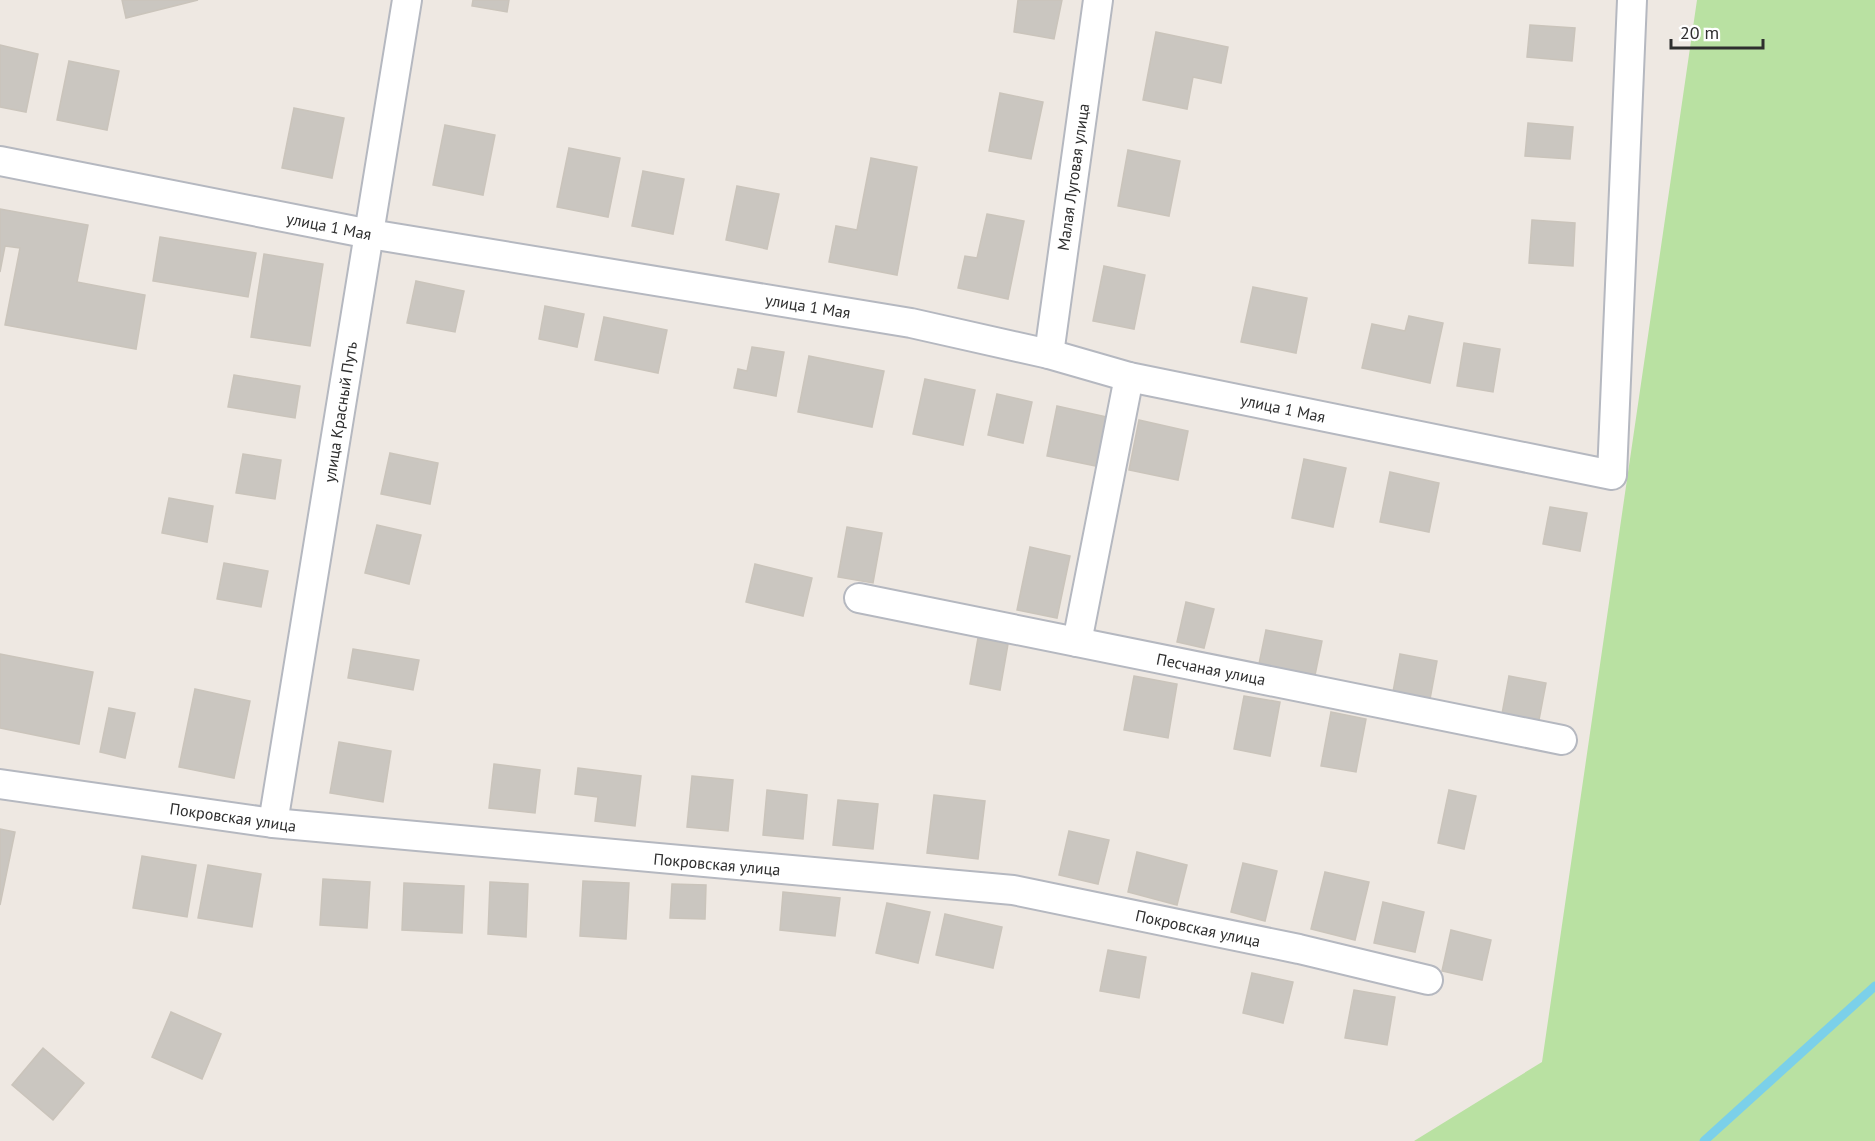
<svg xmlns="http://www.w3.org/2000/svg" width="1875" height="1141" viewBox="0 0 1875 1141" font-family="'PT Sans',sans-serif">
<rect width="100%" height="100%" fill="#eee8e2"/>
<path fill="#b9e1a2" d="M 1697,0 L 1875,0 L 1875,1141 L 1414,1141 L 1542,1062 Z"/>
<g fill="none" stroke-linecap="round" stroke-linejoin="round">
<path stroke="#7bd0e9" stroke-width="9" d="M 1704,1141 L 1875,986"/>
</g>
<g fill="#cac6c0" stroke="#cac4bb" stroke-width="1.5">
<path d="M 122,0 L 198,0 L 126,18 Z"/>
<path d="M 473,0 L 509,0 L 507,12 L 472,6 Z"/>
<path d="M 1018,0 L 1062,0 L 1054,39 L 1014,32 Z"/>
<path d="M 1530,25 L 1575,28 L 1572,61 L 1527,57 Z"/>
<path d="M 1156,32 L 1228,47 L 1221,83 L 1193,77 L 1187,109 L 1143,100 Z"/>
<path d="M 0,45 L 38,54 L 26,112 L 0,107 Z"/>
<path d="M 69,61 L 119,71 L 107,130 L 57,120 Z"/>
<path d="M 1000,93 L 1043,102 L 1031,159 L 989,151 Z"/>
<path d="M 294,108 L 344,118 L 332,178 L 282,168 Z"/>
<path d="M 1528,123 L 1573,127 L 1570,159 L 1525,156 Z"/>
<path d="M 445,125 L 495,135 L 483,195 L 433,185 Z"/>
<path d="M 569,148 L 620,158 L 608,217 L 557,207 Z"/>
<path d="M 1128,150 L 1180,161 L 1169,216 L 1118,206 Z"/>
<path d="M 871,158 L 917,167 L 897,275 L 829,262 L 836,226 L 857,230 Z"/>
<path d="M 643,171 L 684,179 L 673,234 L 632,226 Z"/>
<path d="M 737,186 L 779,194 L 767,249 L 726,240 Z"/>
<path d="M 0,209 L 88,225 L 77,282 L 145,295 L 136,349 L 5,325 L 20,248 L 5,246 L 0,272 Z"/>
<path d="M 987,214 L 1024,221 L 1008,299 L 958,288 L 965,256 L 977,258 Z"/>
<path d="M 1532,220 L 1575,223 L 1573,266 L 1529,263 Z"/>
<path d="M 160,237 L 256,253 L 248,297 L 153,281 Z"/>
<path d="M 264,254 L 323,264 L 310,346 L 251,337 Z"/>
<path d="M 1104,266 L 1145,275 L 1134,329 L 1093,321 Z"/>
<path d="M 416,281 L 464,291 L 455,332 L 407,323 Z"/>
<path d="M 1253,287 L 1307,298 L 1296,353 L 1241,342 Z"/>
<path d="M 545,306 L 584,314 L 577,347 L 539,339 Z"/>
<path d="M 1409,316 L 1443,323 L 1430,383 L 1362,368 L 1372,324 L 1405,331 Z"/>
<path d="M 604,317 L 667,330 L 658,373 L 595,360 Z"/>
<path d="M 1464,343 L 1500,349 L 1493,392 L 1457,386 Z"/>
<path d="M 752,347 L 784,352 L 776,396 L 734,388 L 738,369 L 747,371 Z"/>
<path d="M 809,356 L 884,371 L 872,427 L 798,412 Z"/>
<path d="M 234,375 L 300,386 L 295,418 L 228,407 Z"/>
<path d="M 925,379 L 975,390 L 963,445 L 913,434 Z"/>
<path d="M 997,394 L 1032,402 L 1023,443 L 988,435 Z"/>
<path d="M 1057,406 L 1107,417 L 1096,466 L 1047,456 Z"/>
<path d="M 1139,420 L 1188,431 L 1178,480 L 1129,470 Z"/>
<path d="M 390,453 L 438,463 L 430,504 L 381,494 Z"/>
<path d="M 243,454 L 281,460 L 275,499 L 236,493 Z"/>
<path d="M 1304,459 L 1346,468 L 1333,527 L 1292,518 Z"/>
<path d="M 1390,472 L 1439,483 L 1429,532 L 1380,522 Z"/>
<path d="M 169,498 L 213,506 L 207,542 L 162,533 Z"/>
<path d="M 1550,507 L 1587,513 L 1580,551 L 1543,544 Z"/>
<path d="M 377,525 L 421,535 L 409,584 L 365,573 Z"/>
<path d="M 847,527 L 882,533 L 873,583 L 838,577 Z"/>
<path d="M 1030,547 L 1070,556 L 1057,618 L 1017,610 Z"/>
<path d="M 224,563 L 268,571 L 261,607 L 217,599 Z"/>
<path d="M 755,564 L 812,578 L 803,616 L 746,602 Z"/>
<path d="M 1186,602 L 1214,609 L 1204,648 L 1177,642 Z"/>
<path d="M 1266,630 L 1322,641 L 1315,675 L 1259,664 Z"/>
<path d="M 978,638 L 1008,644 L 1000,690 L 970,684 Z"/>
<path d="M 353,649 L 419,660 L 413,690 L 348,678 Z"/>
<path d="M 0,654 L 93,672 L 79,744 L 0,728 Z"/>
<path d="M 1400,654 L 1437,661 L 1430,699 L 1393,692 Z"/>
<path d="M 1134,676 L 1177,684 L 1168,738 L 1124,730 Z"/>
<path d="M 1509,676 L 1546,683 L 1539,720 L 1502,714 Z"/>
<path d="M 195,689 L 250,701 L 234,778 L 179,767 Z"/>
<path d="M 1244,696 L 1280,702 L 1270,756 L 1234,749 Z"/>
<path d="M 109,708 L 135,713 L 125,758 L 100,752 Z"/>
<path d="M 1331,712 L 1366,719 L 1356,772 L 1321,766 Z"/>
<path d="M 339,742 L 391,751 L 383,802 L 330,793 Z"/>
<path d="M 494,764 L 540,770 L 535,813 L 489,808 Z"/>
<path d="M 578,768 L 641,776 L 635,826 L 595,821 L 598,797 L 575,794 Z"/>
<path d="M 692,776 L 733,780 L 728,831 L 687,827 Z"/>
<path d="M 767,790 L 807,795 L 803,839 L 763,835 Z"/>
<path d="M 1449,790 L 1476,796 L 1464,849 L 1438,843 Z"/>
<path d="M 934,795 L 985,801 L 978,859 L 927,853 Z"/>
<path d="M 838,800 L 878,804 L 873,849 L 833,845 Z"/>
<path d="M 0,829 L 15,832 L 0,905 Z"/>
<path d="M 1069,831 L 1109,840 L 1098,884 L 1059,875 Z"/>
<path d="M 1137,852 L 1187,865 L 1177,905 L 1128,892 Z"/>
<path d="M 142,856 L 196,865 L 187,917 L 133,908 Z"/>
<path d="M 1243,863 L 1277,871 L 1265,921 L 1231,912 Z"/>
<path d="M 208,865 L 261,874 L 252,927 L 198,918 Z"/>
<path d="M 1325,872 L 1369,882 L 1355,940 L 1311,929 Z"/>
<path d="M 323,879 L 370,882 L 367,928 L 320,925 Z"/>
<path d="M 583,881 L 629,883 L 626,939 L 580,936 Z"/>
<path d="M 490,882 L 528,884 L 526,937 L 488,934 Z"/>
<path d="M 404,883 L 464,886 L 462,933 L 402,930 Z"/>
<path d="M 672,884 L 706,885 L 705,919 L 670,918 Z"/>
<path d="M 783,892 L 840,898 L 835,936 L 780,930 Z"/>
<path d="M 1383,902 L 1424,912 L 1415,952 L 1374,943 Z"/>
<path d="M 887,903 L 930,912 L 918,963 L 876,953 Z"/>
<path d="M 945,914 L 1002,927 L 993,968 L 936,955 Z"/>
<path d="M 1451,930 L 1491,940 L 1482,980 L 1442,971 Z"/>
<path d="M 1108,950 L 1146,957 L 1139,998 L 1100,991 Z"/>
<path d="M 1252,973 L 1293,982 L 1283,1023 L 1243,1013 Z"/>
<path d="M 1354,990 L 1395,997 L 1387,1045 L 1345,1038 Z"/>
<path d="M 171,1012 L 221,1034 L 202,1079 L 152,1057 Z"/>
<path d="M 43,1048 L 84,1083 L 53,1120 L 12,1085 Z"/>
</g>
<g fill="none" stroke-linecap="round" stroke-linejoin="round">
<defs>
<g id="minor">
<path d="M 0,161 L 370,234 L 911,323 L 1049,354 L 1129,377 L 1612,475 L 1632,0"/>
<path d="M 1049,354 L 1098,0"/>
<path d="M 859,598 L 1562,740"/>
<path d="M 1077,642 L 1129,377"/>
<path d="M 0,784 L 273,823 L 1013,890 L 1299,949 L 1428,980"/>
<path d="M 273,823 L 407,0"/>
</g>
</defs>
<use href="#minor" stroke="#b5b8c0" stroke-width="32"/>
<use href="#minor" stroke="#fff" stroke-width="28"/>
</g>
<g text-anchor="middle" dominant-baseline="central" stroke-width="6" stroke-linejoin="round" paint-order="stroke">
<g font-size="16" fill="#2e2e2e" stroke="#fff">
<text transform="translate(1073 177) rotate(-82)">Малая Луговая улица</text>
<text transform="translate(329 226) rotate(11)">улица 1 Мая</text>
<text transform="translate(808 306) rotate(9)">улица 1 Мая</text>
<text transform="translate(1283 408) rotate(12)">улица 1 Мая</text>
<text transform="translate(340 412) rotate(-81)">улица Красный Путь</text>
<text transform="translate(1211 669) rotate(11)">Песчаная улица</text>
<text transform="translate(233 817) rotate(8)">Покровская улица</text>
<text transform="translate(717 864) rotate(5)">Покровская улица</text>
<text transform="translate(1198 928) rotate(12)">Покровская улица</text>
</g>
</g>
<path d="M1671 39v9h92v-9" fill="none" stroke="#2e2e2e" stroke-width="3"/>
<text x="1680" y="39" font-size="18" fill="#2e2e2e" stroke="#ffffff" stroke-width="4.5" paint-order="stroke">20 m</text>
</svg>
